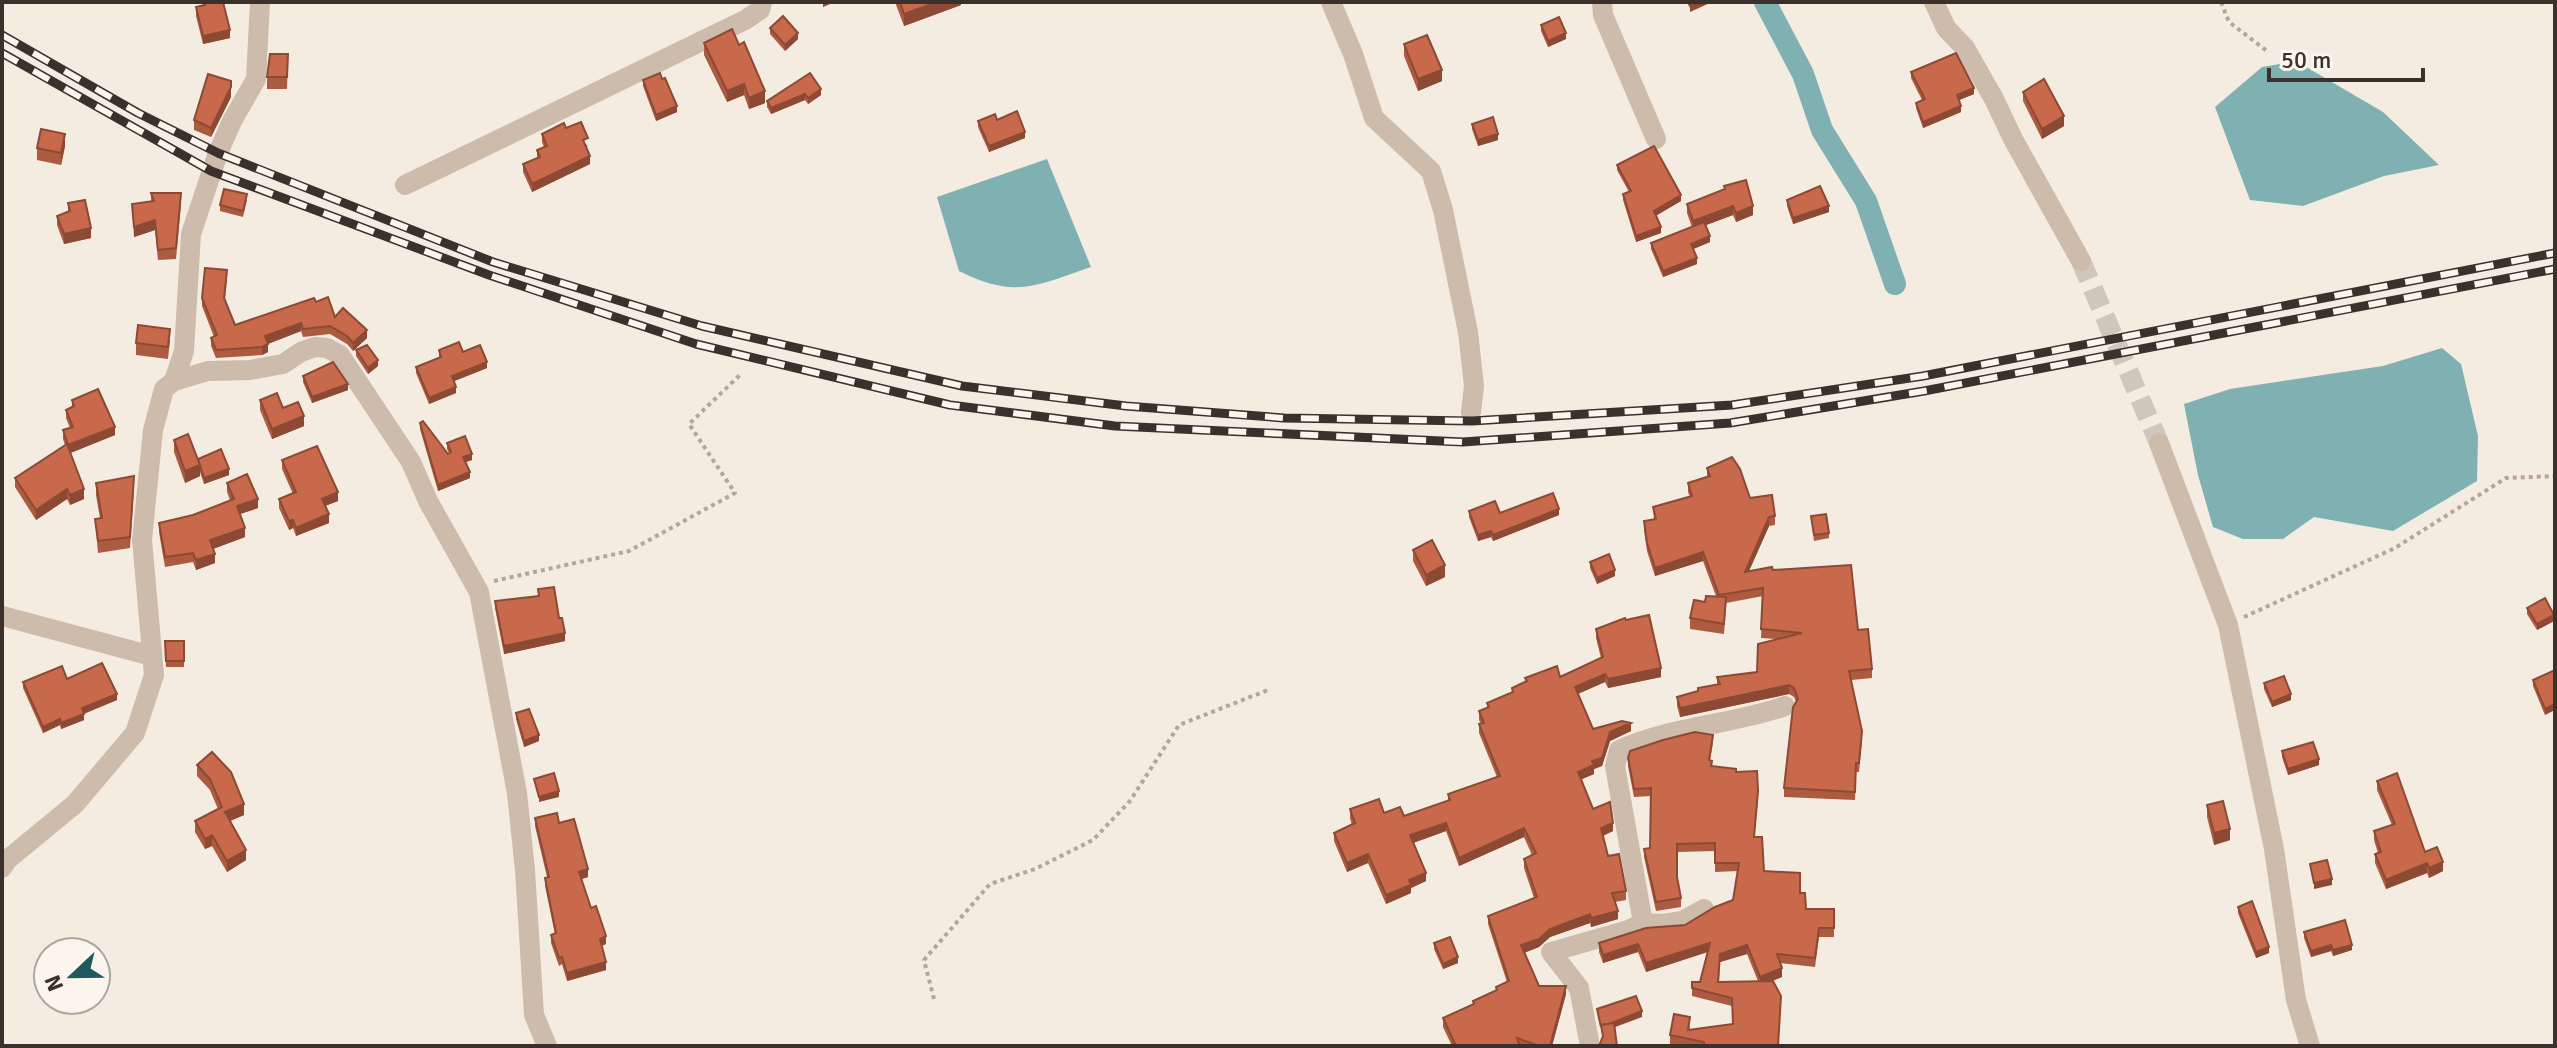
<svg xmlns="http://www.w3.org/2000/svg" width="2557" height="1048" viewBox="0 0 2557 1048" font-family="Signika,sans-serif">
<rect width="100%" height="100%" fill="#f4ebe1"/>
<g fill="#7fb0b2">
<path d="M 2296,61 L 2383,112 L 2439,165 L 2384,176 L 2303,206 L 2250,200 L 2215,107 L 2262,67 Z"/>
<path d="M 1047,159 L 1091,267 C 1035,286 1015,299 959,271 L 937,197 Z"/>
<path d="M 2442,348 L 2461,364 L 2478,436 L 2477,481 L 2393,531 L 2314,517 L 2283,539 L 2243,539 L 2213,527 L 2198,475 L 2184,404 L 2230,389 L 2383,366 Z"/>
</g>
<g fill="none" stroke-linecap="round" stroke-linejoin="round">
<path stroke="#7fb0b2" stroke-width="22" d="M 1765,2 L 1803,74 L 1822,130 L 1866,201 L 1895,284"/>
<path stroke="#cfc6bd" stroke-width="20" stroke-dasharray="20 10" stroke-linecap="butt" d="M 2081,261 L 2159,443"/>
<g stroke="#b9a596" stroke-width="4" stroke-dasharray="4 4" stroke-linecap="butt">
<path d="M 2221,2 L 2229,22 L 2267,51"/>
<path d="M 494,581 L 629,551 L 735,493 L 689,424 L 741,374"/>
<path d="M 2244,617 L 2395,548 L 2506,478 L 2555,476"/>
<path d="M 934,999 L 924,960 L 990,884 L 1035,869 L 1093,840 L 1130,801 L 1179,725 L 1268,690"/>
</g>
<g stroke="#cdbbac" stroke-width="20">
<path d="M 1331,2 L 1353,54 L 1374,118 L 1431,171 L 1443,210 L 1468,332 L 1474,386 L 1471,412"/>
<path d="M 1602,2 L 1603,15 L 1656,139"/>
<path d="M 405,185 L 745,20 L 760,10 L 762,2"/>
<path d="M 1643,923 L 1615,766 L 1619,750 C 1671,726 1731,725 1785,706"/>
<path d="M 1590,1046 L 1579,988 L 1551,952 L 1628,930 L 1643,923 L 1663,924 L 1682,921 L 1704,909"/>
</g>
<g stroke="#cdbbac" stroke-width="20">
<path d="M 1934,2 L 1946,28 L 1965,48 L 1994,99 L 2013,139 L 2081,261"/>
<path d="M 174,381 L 208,371 L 250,370 L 283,364 L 301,352 L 315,347 L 327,348 L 340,355 L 411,462 L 428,501 L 479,592 L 517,793 L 525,870 L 534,1015 L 547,1046"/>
<path d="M 2159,443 L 2228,625 L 2274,849 L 2296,1000 L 2310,1046"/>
<path d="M 2,616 L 152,656"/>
<path d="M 2,868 L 7,860 L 75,804 L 135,733 L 154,675 L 142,540 L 153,430 L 164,389 L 174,381 L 184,351 L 191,234 L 218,153 L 232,121 L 256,79 L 260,2"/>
</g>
<defs>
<g id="rail">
<path d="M 2,35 L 138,113 L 218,153 L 493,262 L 702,326 L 962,386 L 1126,406 L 1284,418 L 1472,421 L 1732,405 L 1923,376 L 2555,253"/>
<path d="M 2,53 L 211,171 L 489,275 L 696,344 L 950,405 L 1115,426 L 1463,442 L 1730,423 L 1924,391 L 2555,269"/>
</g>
</defs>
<use href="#rail" stroke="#3b302b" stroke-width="9"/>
<use href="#rail" stroke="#fbf5ee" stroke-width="6" stroke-dasharray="18" stroke-linecap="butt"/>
</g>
<g fill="#ac5a40" fill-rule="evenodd">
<path d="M 180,2 L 223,2 L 230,38 L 203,44 L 196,16 L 196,7 L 203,5 L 202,2 Z"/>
<path d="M 895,2 L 961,2 L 961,5 L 904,26 Z"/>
<path d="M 1541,25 L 1566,39 L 1548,47 L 1541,31 Z"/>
<path d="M 770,28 L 798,39 L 785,51 L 770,34 Z"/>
<path d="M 704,43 L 765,103 L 749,109 L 744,95 L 727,102 L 704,55 Z"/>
<path d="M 1404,44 L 1442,81 L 1418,91 L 1404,56 Z"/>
<path d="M 288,54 L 287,89 L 267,89 L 267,77 Z"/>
<path d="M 1911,72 L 1974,94 L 1959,100 L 1961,112 L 1923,128 L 1916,108 L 1916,103 L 1922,100 L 1911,78 Z"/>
<path d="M 810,73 L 821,95 L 808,104 L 805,100 L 771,114 L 767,107 L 767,101 Z"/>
<path d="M 643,80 L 677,112 L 656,121 L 643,86 Z"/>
<path d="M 2023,92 L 2064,126 L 2042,139 L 2023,101 Z"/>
<path d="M 231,97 L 211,137 L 194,130 L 194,120 Z"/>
<path d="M 978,121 L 1025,138 L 989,152 L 978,127 Z"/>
<path d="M 1472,124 L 1498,140 L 1478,146 L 1472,129 Z"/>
<path d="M 566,128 L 588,146 L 586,147 L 590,164 L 532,192 L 523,172 L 523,164 L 537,158 L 537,150 L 544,147 L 542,142 L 542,134 Z"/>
<path d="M 65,146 L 61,165 L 37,160 L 37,148 Z"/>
<path d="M 1617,165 L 1681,201 L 1656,215 L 1661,233 L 1636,242 L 1623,200 L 1623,194 L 1629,192 L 1617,170 Z"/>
<path d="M 1724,186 L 1753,215 L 1736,222 L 1733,215 L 1706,225 L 1710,242 L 1693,249 L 1697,264 L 1663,277 L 1651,249 L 1651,243 L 1692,227 L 1687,213 L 1687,204 L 1724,190 Z"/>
<path d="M 151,193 L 181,204 L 176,259 L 158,260 L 155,230 L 134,237 L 132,204 L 151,202 Z"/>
<path d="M 247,200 L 243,217 L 220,211 L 220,205 Z"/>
<path d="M 1787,200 L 1829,212 L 1793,224 L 1787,206 Z"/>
<path d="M 68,203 L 91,238 L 64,244 L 57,225 L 57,216 L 68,211 Z"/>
<path d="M 227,278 L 225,300 L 235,325 L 316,302 L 335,317 L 367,338 L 353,351 L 347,344 L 330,334 L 303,337 L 301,331 L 268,344 L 268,352 L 262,355 L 216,358 L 211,346 L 211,338 L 214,337 L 202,306 L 202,298 Z"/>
<path d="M 170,340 L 168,359 L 136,355 L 136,343 Z"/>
<path d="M 356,350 L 378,366 L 368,374 L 356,356 Z"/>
<path d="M 439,350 L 463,352 L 487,368 L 454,381 L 456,393 L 429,404 L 416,373 L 416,367 L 439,358 Z"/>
<path d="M 303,376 L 348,390 L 312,403 L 303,382 Z"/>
<path d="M 72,400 L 115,435 L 70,453 L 84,499 L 70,505 L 67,499 L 36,520 L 15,487 L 15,478 L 65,445 L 63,439 L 63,430 L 70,428 L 66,418 L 66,410 L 72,407 Z"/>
<path d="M 260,400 L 304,426 L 272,439 L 260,410 Z"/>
<path d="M 420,423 L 448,454 L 449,453 L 447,449 L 447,443 L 472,460 L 466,462 L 470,478 L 438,491 L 420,429 Z"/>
<path d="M 174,440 L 198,459 L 229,475 L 204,484 L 200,472 L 200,476 L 185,483 L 174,452 Z"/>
<path d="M 282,460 L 338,501 L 325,506 L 329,523 L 296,536 L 293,528 L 289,530 L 279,508 L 279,499 L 293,494 L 282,469 Z"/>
<path d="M 1707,468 L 1775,516 L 1775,525 L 1769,526 L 1749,571 L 1773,570 L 1858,630 L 1872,669 L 1872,678 L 1851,680 L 1862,740 L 1859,772 L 1856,772 L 1855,800 L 1784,797 L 1784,788 L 1796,702 L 1794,697 L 1789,694 L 1680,717 L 1677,706 L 1677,697 L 1717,685 L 1717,677 L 1757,672 L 1777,639 L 1761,638 L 1763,596 L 1726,603 L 1724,634 L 1690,629 L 1690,618 L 1705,602 L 1716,596 L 1703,561 L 1655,576 L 1647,551 L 1644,530 L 1644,521 L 1654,520 L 1653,507 L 1690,497 L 1688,492 L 1688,483 L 1707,477 Z"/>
<path d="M 96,483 L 134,487 L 130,548 L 98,553 L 95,519 L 100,518 L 96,495 Z"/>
<path d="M 227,483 L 258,508 L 240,514 L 245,537 L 213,549 L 215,563 L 196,570 L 193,562 L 165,567 L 159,532 L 159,523 L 193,515 L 230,500 L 227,492 Z"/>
<path d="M 1469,511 L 1500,513 L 1559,515 L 1493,541 L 1491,537 L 1478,541 L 1469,517 Z"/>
<path d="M 1811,516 L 1829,533 L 1829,538 L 1814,541 Z"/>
<path d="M 1413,550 L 1445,577 L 1426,586 L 1413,561 Z"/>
<path d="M 1590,562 L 1615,576 L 1597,584 L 1590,568 Z"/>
<path d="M 538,589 L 559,618 L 565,641 L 504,654 L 495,608 L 495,601 L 538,596 Z"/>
<path d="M 2527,608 L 2554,621 L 2537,630 L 2527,614 Z"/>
<path d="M 1596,629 L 1661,677 L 1608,688 L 1605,682 L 1578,694 L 1593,729 L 1631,731 L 1610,741 L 1602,766 L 1594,769 L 1594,774 L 1581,779 L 1593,809 L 1613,831 L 1603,836 L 1608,856 L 1626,891 L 1626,900 L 1615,902 L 1618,919 L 1591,927 L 1590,923 L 1550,937 L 1539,947 L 1524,953 L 1539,986 L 1566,994 L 1552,1046 L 1452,1046 L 1443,1027 L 1443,1018 L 1473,1004 L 1473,1001 L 1496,991 L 1496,987 L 1507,982 L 1488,924 L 1488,916 L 1534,898 L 1524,868 L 1524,859 L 1532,855 L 1524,837 L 1459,866 L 1446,831 L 1413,843 L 1426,881 L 1411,888 L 1411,893 L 1386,904 L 1368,863 L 1347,872 L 1334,841 L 1334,833 L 1352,825 L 1350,818 L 1350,809 L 1404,816 L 1448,801 L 1448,794 L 1497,777 L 1479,733 L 1479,724 L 1481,724 L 1479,720 L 1479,711 L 1487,708 L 1487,703 L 1512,692 L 1512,688 L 1525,682 L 1525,678 L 1560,677 L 1601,658 L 1596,638 Z"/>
<path d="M 184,641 L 184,667 L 166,667 L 165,647 Z"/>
<path d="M 2555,670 L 2545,715 L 2533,686 L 2533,680 Z"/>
<path d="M 67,679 L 117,700 L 84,714 L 84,720 L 61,729 L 60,725 L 43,733 L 23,688 L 23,682 Z"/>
<path d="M 2264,683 L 2291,700 L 2272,707 L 2264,689 Z"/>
<path d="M 516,713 L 539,741 L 524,747 L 516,719 Z"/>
<path d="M 1713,743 L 1710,760 L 1712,766 L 1736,772 L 1758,800 L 1754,837 L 1764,871 L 1800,893 L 1806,909 L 1834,909 L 1834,937 L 1819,937 L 1815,967 L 1780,963 L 1782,977 L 1772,981 L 1779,1046 L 1681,1046 L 1670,1044 L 1670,1035 L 1690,1026 L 1689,1030 L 1733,1024 L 1732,1006 L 1692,996 L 1692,982 L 1700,982 L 1708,952 L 1646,972 L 1638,952 L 1603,963 L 1599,952 L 1599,943 L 1685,925 L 1733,900 L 1738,871 L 1715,872 L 1715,851 L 1677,852 L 1677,877 L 1681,898 L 1681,907 L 1656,911 L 1644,857 L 1644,849 L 1650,848 L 1651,796 L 1634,797 L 1628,766 L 1628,758 ZM 1747,954 L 1758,981 L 1719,982 L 1720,962 Z"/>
<path d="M 2282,751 L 2319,765 L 2288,775 L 2282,757 Z"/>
<path d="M 197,765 L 244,815 L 230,821 L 246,860 L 227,872 L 212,846 L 205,849 L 195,832 L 195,821 L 218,809 L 210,790 L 197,776 Z"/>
<path d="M 2377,781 L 2425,852 L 2443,871 L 2429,878 L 2427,873 L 2386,889 L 2375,863 L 2375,854 L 2378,853 L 2374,840 L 2374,831 L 2392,825 L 2377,790 Z"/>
<path d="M 2207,805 L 2230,840 L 2214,845 L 2207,817 Z"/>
<path d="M 535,818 L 559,823 L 588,877 L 581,879 L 591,908 L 606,944 L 602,946 L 606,970 L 567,981 L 562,964 L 559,966 L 551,943 L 551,935 L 555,934 L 545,886 L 545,878 L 547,877 L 535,826 Z"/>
<path d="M 2238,907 L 2269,953 L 2256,958 L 2238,913 Z"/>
<path d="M 2304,932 L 2352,950 L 2333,956 L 2331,951 L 2311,957 L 2304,938 Z"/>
<path d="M 1434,943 L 1458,963 L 1443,969 L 1434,949 Z"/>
</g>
<g fill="#8c4a34">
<path d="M 823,2 L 835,2 L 823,7 Z"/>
<path d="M 937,2 L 961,2 L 961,5 L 904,26 L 904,14 Z"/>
<path d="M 1699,2 L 1712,2 L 1690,12 L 1690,6 Z"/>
<path d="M 230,30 L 230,38 L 203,44 L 203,36 Z"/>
<path d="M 798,33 L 798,39 L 785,51 L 785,45 Z"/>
<path d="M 1566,33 L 1566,39 L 1548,47 L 1548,41 Z"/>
<path d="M 1442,70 L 1442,81 L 1418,91 L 1418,79 Z"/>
<path d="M 744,84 L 744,95 L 727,102 L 727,91 Z"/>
<path d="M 231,87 L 231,97 L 211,137 L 211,128 Z"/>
<path d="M 1974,88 L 1974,94 L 1957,101 L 1957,95 Z"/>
<path d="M 821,89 L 821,95 L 808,104 L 808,98 Z"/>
<path d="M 765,91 L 765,103 L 749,109 L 749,98 Z"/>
<path d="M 805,94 L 805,100 L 771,114 L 771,108 Z"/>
<path d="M 677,106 L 677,112 L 656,121 L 656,115 Z"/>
<path d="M 1961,106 L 1961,112 L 1923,128 L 1923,122 Z"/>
<path d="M 2064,116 L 2064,126 L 2042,139 L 2042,129 Z"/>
<path d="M 1025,132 L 1025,138 L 989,152 L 989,146 Z"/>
<path d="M 65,134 L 65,146 L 61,165 L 61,153 Z"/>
<path d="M 1498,134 L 1498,140 L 1478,146 L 1478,140 Z"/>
<path d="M 590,156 L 590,164 L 532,192 L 532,184 Z"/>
<path d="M 1681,195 L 1681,201 L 1654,217 L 1654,211 Z"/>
<path d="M 1733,206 L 1733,215 L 1693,230 L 1693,221 Z"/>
<path d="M 1753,206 L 1753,215 L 1736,222 L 1736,213 Z"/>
<path d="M 1829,206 L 1829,212 L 1793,224 L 1793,218 Z"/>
<path d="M 155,220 L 155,230 L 134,237 L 134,227 Z"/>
<path d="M 1661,227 L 1661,233 L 1636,242 L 1636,236 Z"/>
<path d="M 91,228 L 91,238 L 64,244 L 64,234 Z"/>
<path d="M 1710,236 L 1710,242 L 1691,250 L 1691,244 Z"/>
<path d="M 1697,258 L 1697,264 L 1663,277 L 1663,271 Z"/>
<path d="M 301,323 L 301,331 L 265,345 L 265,336 Z"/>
<path d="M 367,330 L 367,338 L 353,351 L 353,343 Z"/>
<path d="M 268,344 L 268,352 L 262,355 L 262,347 Z"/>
<path d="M 378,360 L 378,366 L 368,374 L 368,368 Z"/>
<path d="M 487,362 L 487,368 L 452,382 L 452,376 Z"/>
<path d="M 348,384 L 348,390 L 312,403 L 312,397 Z"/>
<path d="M 456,387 L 456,393 L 429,404 L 429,398 Z"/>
<path d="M 304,416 L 304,426 L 272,439 L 272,429 Z"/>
<path d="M 115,427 L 115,435 L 68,454 L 68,445 Z"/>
<path d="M 472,454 L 472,460 L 463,463 L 463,457 Z"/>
<path d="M 200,465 L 200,476 L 185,483 L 185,471 Z"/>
<path d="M 229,469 L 229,475 L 204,484 L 204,478 Z"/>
<path d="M 470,472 L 470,478 L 438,491 L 438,485 Z"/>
<path d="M 67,489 L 67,499 L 36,520 L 36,510 Z"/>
<path d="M 84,489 L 84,499 L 70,505 L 70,495 Z"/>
<path d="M 338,492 L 338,501 L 322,507 L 322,499 Z"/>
<path d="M 258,499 L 258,508 L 237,515 L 237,506 Z"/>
<path d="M 1559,509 L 1559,515 L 1493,541 L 1493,535 Z"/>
<path d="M 329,514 L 329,523 L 296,536 L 296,528 Z"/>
<path d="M 1769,517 L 1769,526 L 1745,580 L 1745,572 Z"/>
<path d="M 293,520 L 293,528 L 289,530 L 289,521 Z"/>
<path d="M 245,528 L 245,537 L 210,550 L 210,540 Z"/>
<path d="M 1491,531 L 1491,537 L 1478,541 L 1478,535 Z"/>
<path d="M 1703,552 L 1703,561 L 1655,576 L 1655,568 Z"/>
<path d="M 215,554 L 215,563 L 196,570 L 196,560 Z"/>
<path d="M 1445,565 L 1445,577 L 1426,586 L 1426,575 Z"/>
<path d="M 1615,570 L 1615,576 L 1597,584 L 1597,578 Z"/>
<path d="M 2554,615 L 2554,621 L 2537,630 L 2537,624 Z"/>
<path d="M 565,633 L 565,641 L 504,654 L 504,646 Z"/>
<path d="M 1661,668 L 1661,677 L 1608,688 L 1608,679 Z"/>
<path d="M 1605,674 L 1605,682 L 1575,695 L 1575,687 Z"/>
<path d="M 1789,685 L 1789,694 L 1680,717 L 1680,708 Z"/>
<path d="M 117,694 L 117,700 L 82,714 L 82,708 Z"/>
<path d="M 2291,694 L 2291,700 L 2272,707 L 2272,702 Z"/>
<path d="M 2555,704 L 2555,710 L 2545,715 L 2545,709 Z"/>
<path d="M 84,714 L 84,720 L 61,729 L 61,723 Z"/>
<path d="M 60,719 L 60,725 L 43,733 L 43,727 Z"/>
<path d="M 1631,723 L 1631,731 L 1610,741 L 1602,766 L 1594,769 L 1594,774 L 1578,781 L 1578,772 L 1592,761 L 1610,732 Z"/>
<path d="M 539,735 L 539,741 L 524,747 L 524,741 Z"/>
<path d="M 2319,759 L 2319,765 L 2288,775 L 2288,769 Z"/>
<path d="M 559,791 L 559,797 L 539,802 L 539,797 Z"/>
<path d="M 244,804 L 244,815 L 225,823 L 225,812 Z"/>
<path d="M 1446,823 L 1446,831 L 1410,844 L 1410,835 Z"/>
<path d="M 1613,823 L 1613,831 L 1601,836 L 1601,828 Z"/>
<path d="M 1524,828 L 1524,837 L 1459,866 L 1459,858 Z"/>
<path d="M 2230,829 L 2230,840 L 2214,845 L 2214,833 Z"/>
<path d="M 212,835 L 212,846 L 205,849 L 205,839 Z"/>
<path d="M 246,850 L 246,860 L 227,872 L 227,861 Z"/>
<path d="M 1368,854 L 1368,863 L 1347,872 L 1347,863 Z"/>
<path d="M 2443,862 L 2443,871 L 2429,878 L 2429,868 Z"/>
<path d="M 2427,863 L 2427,873 L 2386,889 L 2386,880 Z"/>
<path d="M 588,869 L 588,877 L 579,880 L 579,872 Z"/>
<path d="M 1426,873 L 1426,881 L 1411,888 L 1411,893 L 1386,904 L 1386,895 L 1409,880 Z"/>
<path d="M 2332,879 L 2332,885 L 2314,889 L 2314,883 Z"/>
<path d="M 1618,911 L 1618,919 L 1591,927 L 1591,918 Z"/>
<path d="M 1590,914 L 1590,923 L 1550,937 L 1539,947 L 1521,954 L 1521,945 L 1550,929 Z"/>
<path d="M 606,936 L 606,944 L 600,946 L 600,939 Z"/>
<path d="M 1710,943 L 1710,951 L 1646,972 L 1646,963 Z"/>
<path d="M 1638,944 L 1638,952 L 1603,963 L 1603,955 Z"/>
<path d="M 1747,945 L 1747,954 L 1720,962 L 1720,954 Z"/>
<path d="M 2331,945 L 2331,951 L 2311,957 L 2311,951 Z"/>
<path d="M 2352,945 L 2352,950 L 2333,956 L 2333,950 Z"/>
<path d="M 2269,947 L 2269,953 L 2256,958 L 2256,952 Z"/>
<path d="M 1458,957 L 1458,963 L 1443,969 L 1443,964 Z"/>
<path d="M 606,962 L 606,970 L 567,981 L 567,973 Z"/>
<path d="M 1782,968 L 1782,977 L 1760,986 L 1760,977 Z"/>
<path d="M 1566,986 L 1566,994 L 1552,1046 L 1550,1046 Z"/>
<path d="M 1642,1011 L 1642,1017 L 1602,1032 L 1601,1027 Z"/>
</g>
<g fill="#c8694b" stroke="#8c4a34" stroke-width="2">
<path d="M 204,2 L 223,2 L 230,30 L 203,36 L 196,7 L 205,5 Z"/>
<path d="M 900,2 L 937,2 L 904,14 Z"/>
<path d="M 1688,2 L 1699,2 L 1690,6 Z"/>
<path d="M 783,16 L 798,33 L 785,45 L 770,28 Z"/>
<path d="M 1559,17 L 1566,33 L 1548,41 L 1541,25 Z"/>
<path d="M 732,29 L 739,45 L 744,42 L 765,91 L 749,98 L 744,84 L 727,91 L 704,43 Z"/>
<path d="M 1427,35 L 1442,70 L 1418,79 L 1404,44 Z"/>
<path d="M 1956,53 L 1974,88 L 1957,95 L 1961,106 L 1923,122 L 1916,103 L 1925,99 L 1911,72 Z"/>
<path d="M 270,54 L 288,54 L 287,77 L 267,77 Z"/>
<path d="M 660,73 L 662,79 L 665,78 L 677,106 L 656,115 L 643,80 Z"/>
<path d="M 810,73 L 821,89 L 808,98 L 805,94 L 771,108 L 767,101 Z"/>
<path d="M 208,74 L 231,81 L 231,87 L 211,128 L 194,120 Z"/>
<path d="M 2044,79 L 2064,116 L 2042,129 L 2023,92 Z"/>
<path d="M 1017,111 L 1025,132 L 989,146 L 978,121 L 995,114 L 997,120 Z"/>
<path d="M 1493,117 L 1498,134 L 1478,140 L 1472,124 Z"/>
<path d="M 581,122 L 588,138 L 583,140 L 590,156 L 532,184 L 523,164 L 540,157 L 537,150 L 547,146 L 542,134 L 564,123 L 566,128 Z"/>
<path d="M 41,129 L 65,134 L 61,153 L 37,148 Z"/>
<path d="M 1654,146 L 1681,195 L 1654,211 L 1661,227 L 1636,236 L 1623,194 L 1631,191 L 1617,165 Z"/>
<path d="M 1746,180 L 1753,206 L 1736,213 L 1733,206 L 1693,221 L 1687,204 L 1725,189 L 1724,186 Z"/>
<path d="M 1820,186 L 1829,206 L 1793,218 L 1787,200 Z"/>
<path d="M 224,189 L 247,194 L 243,211 L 220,205 Z"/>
<path d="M 151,193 L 181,193 L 176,248 L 158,250 L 155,220 L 134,227 L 132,204 L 154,201 Z"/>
<path d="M 85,200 L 91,228 L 64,234 L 57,216 L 70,211 L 68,203 Z"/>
<path d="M 1704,222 L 1710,236 L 1691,244 L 1697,258 L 1663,271 L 1651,243 Z"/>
<path d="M 205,268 L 227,270 L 224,298 L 235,325 L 314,298 L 316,302 L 328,297 L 335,317 L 343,308 L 367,330 L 353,343 L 347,336 L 330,326 L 303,329 L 301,323 L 265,336 L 268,344 L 262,347 L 216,350 L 211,338 L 217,335 L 202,298 Z"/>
<path d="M 138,325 L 170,329 L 168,347 L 136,343 Z"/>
<path d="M 459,342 L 463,352 L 480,345 L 487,362 L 452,376 L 456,387 L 429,398 L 416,367 L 441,357 L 439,350 Z"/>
<path d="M 367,345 L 378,360 L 368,368 L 356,350 Z"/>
<path d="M 333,362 L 348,384 L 312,397 L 303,376 Z"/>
<path d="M 98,389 L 115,427 L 68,445 L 63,430 L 73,427 L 66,410 L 74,406 L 72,400 Z"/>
<path d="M 277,393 L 283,408 L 298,402 L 304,416 L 272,429 L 260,400 Z"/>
<path d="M 423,421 L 448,454 L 451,452 L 447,443 L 465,436 L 472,454 L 463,457 L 470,472 L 438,485 L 420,423 Z"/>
<path d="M 188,434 L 200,465 L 185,471 L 174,440 Z"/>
<path d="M 67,444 L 84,489 L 70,495 L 67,489 L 36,510 L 15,478 Z"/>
<path d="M 317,446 L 338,492 L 322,499 L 329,514 L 296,528 L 293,520 L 289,521 L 279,499 L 296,492 L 282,460 Z"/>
<path d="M 221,449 L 229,469 L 204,478 L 198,459 Z"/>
<path d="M 1732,457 L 1740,469 L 1750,498 L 1772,495 L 1775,516 L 1769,517 L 1745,572 L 1772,567 L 1773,570 L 1851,565 L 1858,630 L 1868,629 L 1872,669 L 1849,671 L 1862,731 L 1859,763 L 1856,763 L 1855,792 L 1784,788 L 1793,707 L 1798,699 L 1794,688 L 1789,685 L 1680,708 L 1677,697 L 1698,691 L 1698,688 L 1720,684 L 1717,677 L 1757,672 L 1758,644 L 1802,633 L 1761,629 L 1763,588 L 1719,595 L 1703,552 L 1655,568 L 1647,543 L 1644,521 L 1656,519 L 1653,507 L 1692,496 L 1688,483 L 1710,476 L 1707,468 Z"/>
<path d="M 247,474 L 258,499 L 237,506 L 245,528 L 210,540 L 215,554 L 196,560 L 193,553 L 165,557 L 159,523 L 193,515 L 234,499 L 227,483 Z"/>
<path d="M 134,476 L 130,537 L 98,541 L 95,519 L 102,518 L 96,483 Z"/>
<path d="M 1553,493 L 1559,509 L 1493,535 L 1491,531 L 1478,535 L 1469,511 L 1495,501 L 1500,513 Z"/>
<path d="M 1826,514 L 1829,533 L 1814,535 L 1811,516 Z"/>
<path d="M 1432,540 L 1445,565 L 1426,575 L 1413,550 Z"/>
<path d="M 1609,554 L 1615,570 L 1597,578 L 1590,562 Z"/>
<path d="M 554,587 L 559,618 L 562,618 L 565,633 L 504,646 L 495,601 L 539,596 L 538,589 Z"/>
<path d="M 1706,596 L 1726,597 L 1724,624 L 1690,618 L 1694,600 L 1705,602 Z"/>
<path d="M 2545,598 L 2554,615 L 2537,624 L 2527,608 Z"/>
<path d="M 1649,615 L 1661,668 L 1608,679 L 1605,674 L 1575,687 L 1593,729 L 1622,721 L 1631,723 L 1610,732 L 1602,758 L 1592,761 L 1594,765 L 1578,772 L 1593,809 L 1610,802 L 1613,823 L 1601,828 L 1608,856 L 1619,854 L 1626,891 L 1612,893 L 1618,911 L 1591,918 L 1590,914 L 1550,929 L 1539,939 L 1521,945 L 1539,986 L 1566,986 L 1550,1046 L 1539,1046 L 1517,1038 L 1520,1046 L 1456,1046 L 1443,1018 L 1474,1004 L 1473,1001 L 1497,990 L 1496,987 L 1509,981 L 1488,916 L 1537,897 L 1524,859 L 1536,853 L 1524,828 L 1459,858 L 1446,823 L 1410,835 L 1426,873 L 1409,880 L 1411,885 L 1386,895 L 1368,854 L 1347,863 L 1334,833 L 1355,823 L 1350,809 L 1379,799 L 1384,813 L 1400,807 L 1404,816 L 1450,800 L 1448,794 L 1500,776 L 1479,724 L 1484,723 L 1479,711 L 1489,707 L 1487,703 L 1513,692 L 1512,688 L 1527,681 L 1525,678 L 1557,666 L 1560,677 L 1603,657 L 1596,629 L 1625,618 L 1626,620 Z"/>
<path d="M 165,641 L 184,641 L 184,661 L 166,661 Z"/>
<path d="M 102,663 L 117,694 L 82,708 L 84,714 L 61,723 L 60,719 L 43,727 L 23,682 L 62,666 L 67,679 Z"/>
<path d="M 2555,670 L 2555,704 L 2545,709 L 2533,680 Z"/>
<path d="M 2284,676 L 2291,694 L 2272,702 L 2264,683 Z"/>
<path d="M 529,709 L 539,735 L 524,741 L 516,713 Z"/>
<path d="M 1695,732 L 1713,735 L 1709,760 L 1712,761 L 1711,766 L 1736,769 L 1736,772 L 1757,771 L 1758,791 L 1754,837 L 1762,837 L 1764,871 L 1800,873 L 1800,893 L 1805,893 L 1806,909 L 1834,909 L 1834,928 L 1819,928 L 1815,958 L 1777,954 L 1782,968 L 1760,977 L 1747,945 L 1720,954 L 1718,982 L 1773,981 L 1781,996 L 1778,1046 L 1705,1046 L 1704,1042 L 1670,1035 L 1674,1014 L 1690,1017 L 1688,1030 L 1733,1024 L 1732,998 L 1692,988 L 1692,982 L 1700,982 L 1710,943 L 1646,963 L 1638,944 L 1603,955 L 1599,943 L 1646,928 L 1685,925 L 1715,907 L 1733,900 L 1739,863 L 1715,863 L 1715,843 L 1677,844 L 1677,877 L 1681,898 L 1656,902 L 1644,849 L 1650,848 L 1651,788 L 1634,789 L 1628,758 L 1630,751 L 1663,740 Z"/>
<path d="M 2313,742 L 2319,759 L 2288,769 L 2282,751 Z"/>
<path d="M 212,752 L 231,772 L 244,804 L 225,812 L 246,850 L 227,861 L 212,835 L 205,839 L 195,821 L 222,807 L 210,779 L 197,765 Z"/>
<path d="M 554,773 L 559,791 L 539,797 L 534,779 Z"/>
<path d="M 2397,773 L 2425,852 L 2437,847 L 2443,862 L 2429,868 L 2427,863 L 2386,880 L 2375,854 L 2381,852 L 2374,831 L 2395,824 L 2377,781 Z"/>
<path d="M 2223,801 L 2230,829 L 2214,833 L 2207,805 Z"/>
<path d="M 557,813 L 559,823 L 574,819 L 588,869 L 579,872 L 591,908 L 596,906 L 606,936 L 600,939 L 606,962 L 567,973 L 562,957 L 559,958 L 551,935 L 556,933 L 545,878 L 549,877 L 535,818 Z"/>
<path d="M 2327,860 L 2332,879 L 2314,883 L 2310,864 Z"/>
<path d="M 2252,901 L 2269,947 L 2256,952 L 2238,907 Z"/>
<path d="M 2345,920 L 2352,945 L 2333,950 L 2331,945 L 2311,951 L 2304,932 Z"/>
<path d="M 1450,937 L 1458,957 L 1443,964 L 1434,943 Z"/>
<path d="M 1636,996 L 1642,1011 L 1609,1024 L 1601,1025 L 1601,1027 L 1597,1009 Z"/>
<path d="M 1614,1023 L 1617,1046 L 1599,1046 L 1603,1036 L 1601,1025 Z"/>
</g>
<rect width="2557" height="1048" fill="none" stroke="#3b302b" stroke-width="8"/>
<g transform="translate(72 976) rotate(248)"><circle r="38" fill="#fbf5ee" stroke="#aea6a0" stroke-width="2"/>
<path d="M0-6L14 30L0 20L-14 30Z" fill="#1f5a5e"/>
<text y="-12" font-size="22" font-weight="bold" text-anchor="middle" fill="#3b302b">N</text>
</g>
<path d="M2269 68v12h154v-12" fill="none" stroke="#3b302b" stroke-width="4"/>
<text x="2281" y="68" font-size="24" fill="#3b302b" stroke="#fbf5ee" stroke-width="6" paint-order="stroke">50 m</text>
</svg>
